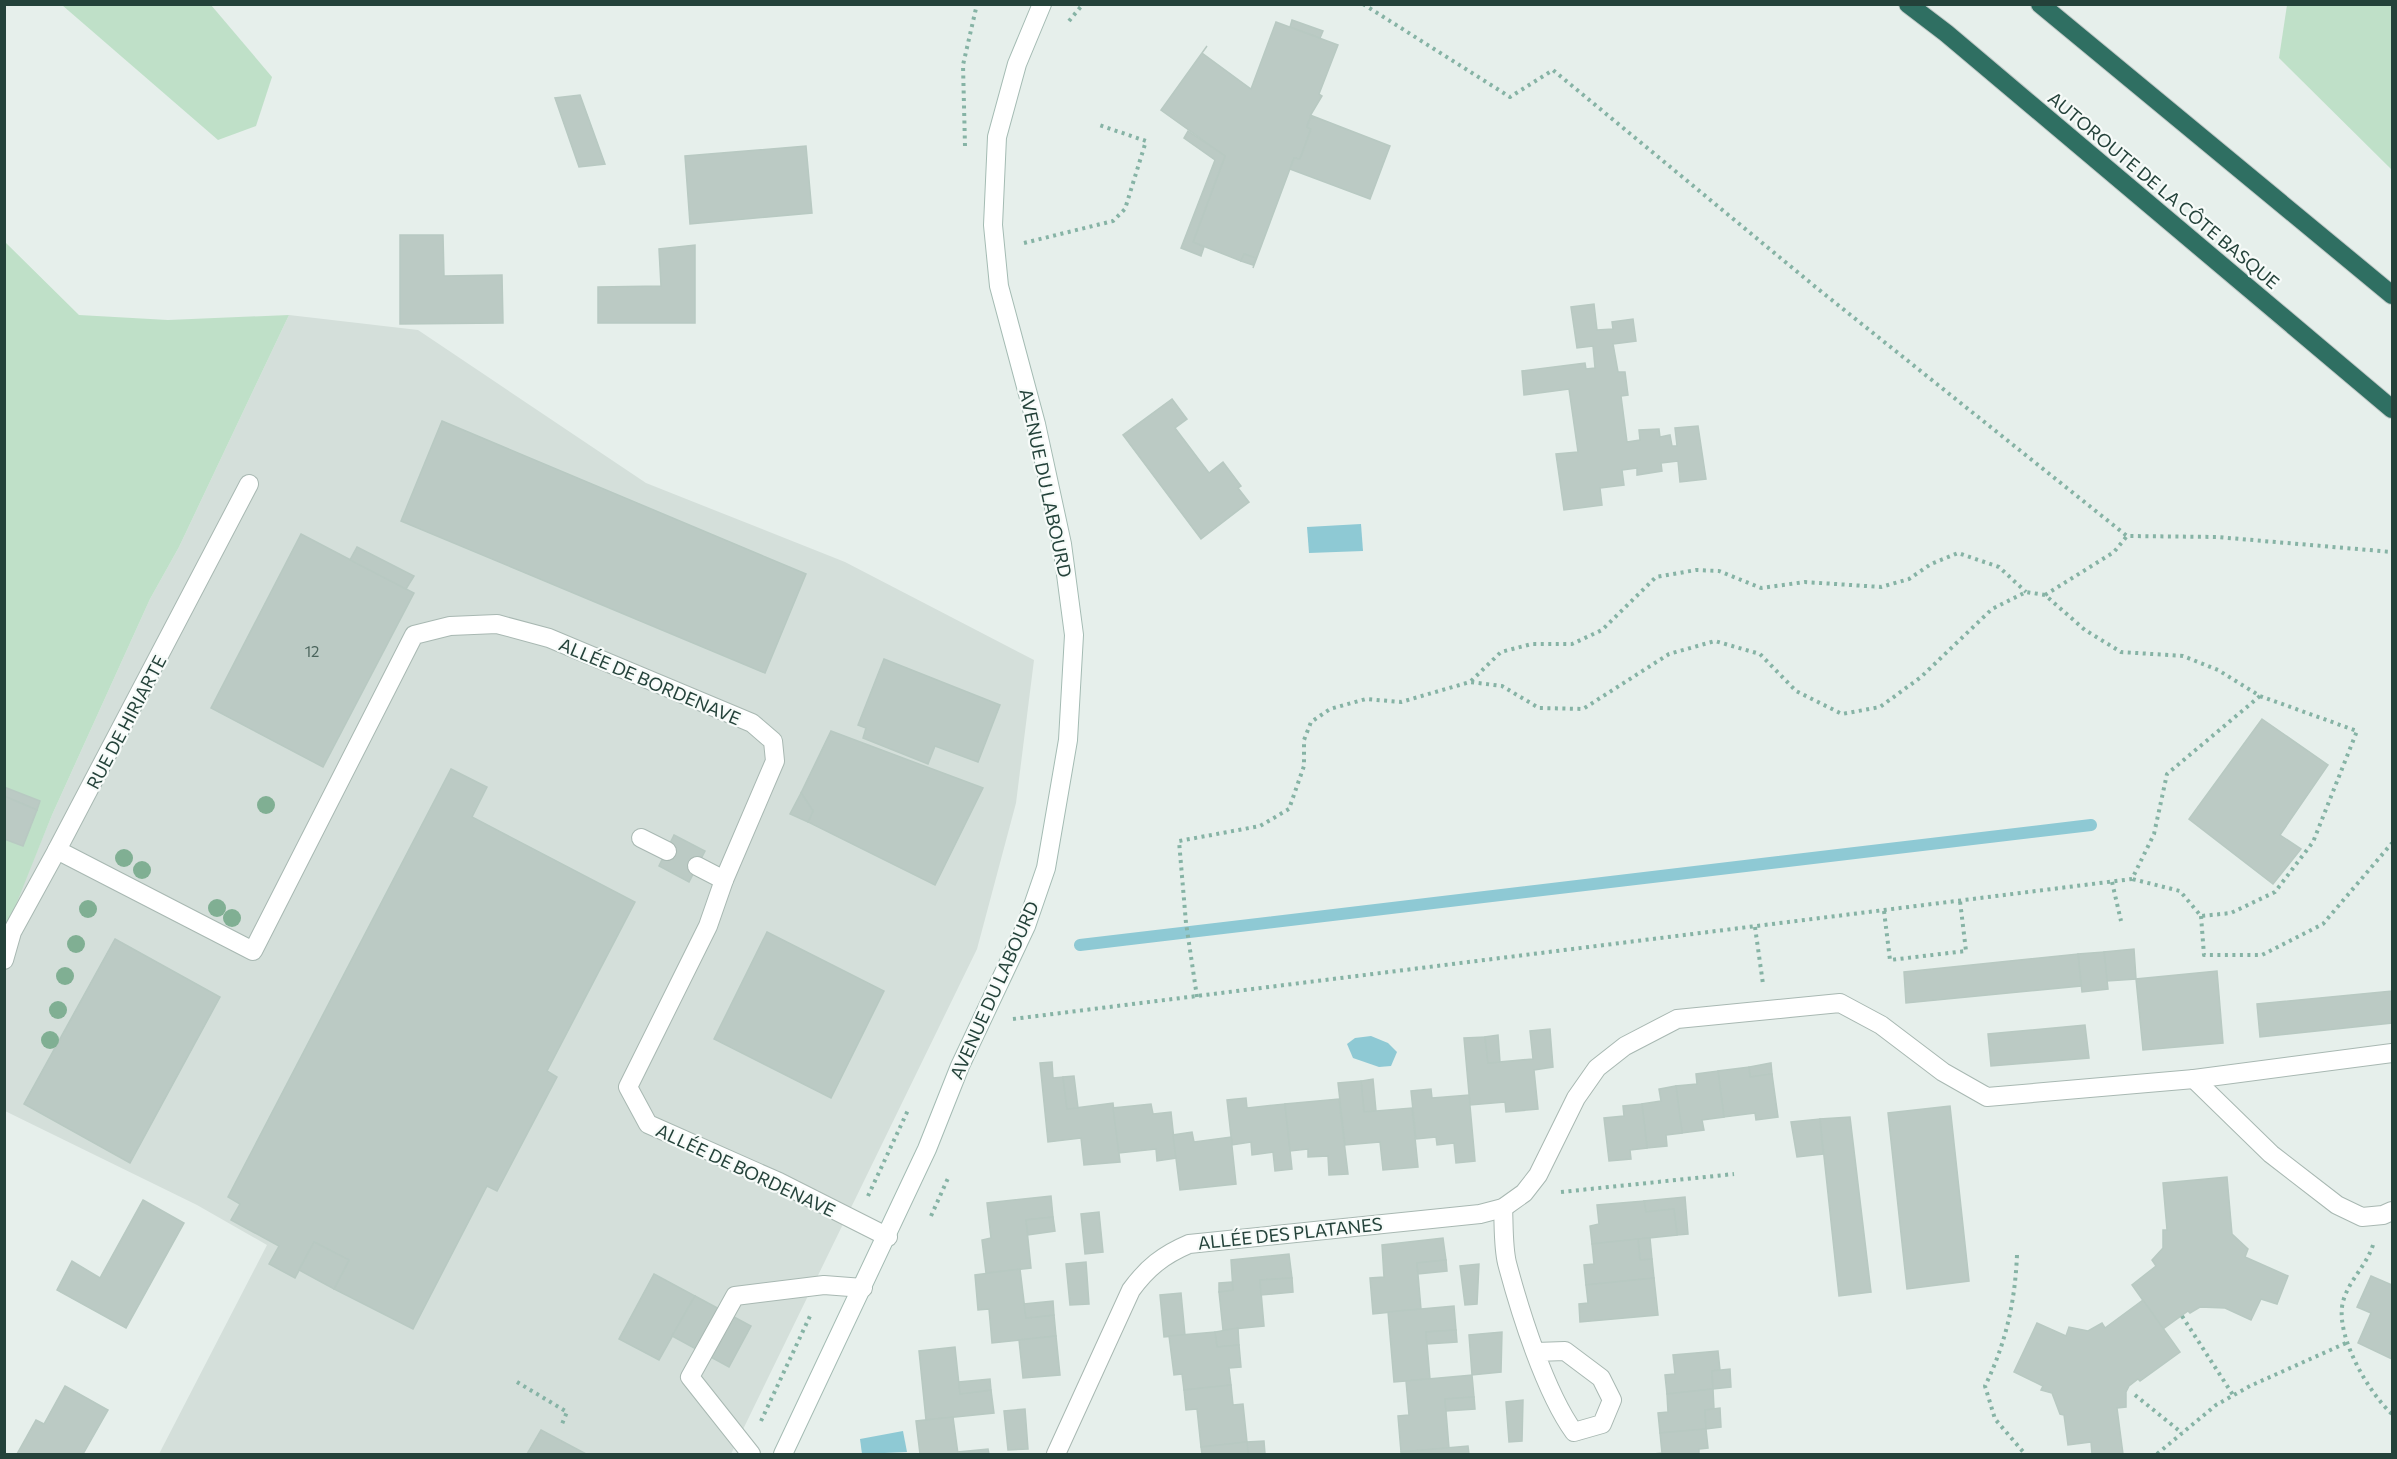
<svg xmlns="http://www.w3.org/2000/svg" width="2397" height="1459" viewBox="0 0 2397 1459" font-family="Commissioner,sans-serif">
<rect width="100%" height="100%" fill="#e6efeb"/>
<path fill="#d4dfda" d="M 289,315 L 418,330 L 646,483 L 845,562 L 1034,660 L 1016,803 L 977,949 L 731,1454 L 159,1454 L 267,1245 L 197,1205 L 5,1111 L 4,932 L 52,815 L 150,599 L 179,547 Z"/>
<g fill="#bfe0c8">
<path d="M 62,5 L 211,5 L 272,77 L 256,126 L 218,140 Z"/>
<path d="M 2287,5 L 2392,5 L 2392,170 L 2279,58 Z"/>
<path d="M 5,242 L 79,315 L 168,320 L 289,315 L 179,547 L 150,599 L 52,815 L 5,932 Z"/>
</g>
<g fill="#8ec9d4">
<path d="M 1361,524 L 1363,551 L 1309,553 L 1307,527 Z"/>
<path d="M 1371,1036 L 1388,1043 L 1397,1052 L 1391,1066 L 1379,1067 L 1353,1058 L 1347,1044 L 1355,1038 Z"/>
<path d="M 903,1431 L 907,1452 L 862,1454 L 860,1439 Z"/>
</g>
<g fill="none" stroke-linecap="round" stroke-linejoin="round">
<path stroke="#8ec9d4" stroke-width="12" d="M 1080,945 L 2091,825"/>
</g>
<g fill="#bbcac4" stroke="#b8c9c2" stroke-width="1.5">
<path d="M 1292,20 L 1323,31 L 1320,38 L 1290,27 Z"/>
<path d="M 1276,22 L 1338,45 L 1319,94 L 1322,96 L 1310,116 L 1313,118 L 1310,118 L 1307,127 L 1311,129 L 1300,159 L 1294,158 L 1253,268 L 1256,258 L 1244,254 L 1241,261 L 1193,242 L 1225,156 L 1161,110 L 1207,46 L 1202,53 L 1251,89 Z"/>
<path d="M 580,95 L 605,164 L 579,167 L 555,98 Z"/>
<path d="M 1310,115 L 1390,146 L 1370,199 L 1290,169 L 1294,158 L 1300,159 L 1311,129 L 1307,127 L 1310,118 L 1313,118 Z"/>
<path d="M 1188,131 L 1225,156 L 1193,242 L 1204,247 L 1201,256 L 1181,248 L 1215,160 L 1184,138 Z"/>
<path d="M 806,146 L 812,213 L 690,224 L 685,156 Z"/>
<path d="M 400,235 L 443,235 L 444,276 L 502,275 L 503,323 L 400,324 Z"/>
<path d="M 695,245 L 695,323 L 598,323 L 598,287 L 661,286 L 659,249 Z"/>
<path d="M 1244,254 L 1256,258 L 1253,265 L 1241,261 Z"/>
<path d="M 1594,304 L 1597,330 L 1613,329 L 1612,322 L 1633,319 L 1636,341 L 1613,344 L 1618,372 L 1625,372 L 1628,395 L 1621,396 L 1627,442 L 1640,440 L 1639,430 L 1659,429 L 1660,437 L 1670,435 L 1672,446 L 1677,446 L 1675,428 L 1698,426 L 1706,479 L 1680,482 L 1678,461 L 1661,463 L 1662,471 L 1637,475 L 1637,468 L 1622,470 L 1624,485 L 1600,488 L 1602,505 L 1564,510 L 1556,454 L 1578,452 L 1569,389 L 1524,395 L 1522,371 L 1585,363 L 1586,369 L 1595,368 L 1593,346 L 1577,348 L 1571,307 Z"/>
<path d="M 1172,399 L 1187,419 L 1175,428 L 1209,473 L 1223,462 L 1241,486 L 1238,488 L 1249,502 L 1201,539 L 1123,435 Z"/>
<path d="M 442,421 L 806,574 L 765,673 L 401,521 Z"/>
<path d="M 301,534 L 414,593 L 323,767 L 211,708 Z"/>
<path d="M 357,547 L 414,576 L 406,589 L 350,560 Z"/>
<path d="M 884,659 L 1000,705 L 978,762 L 935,746 L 928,764 L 863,738 L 866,728 L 858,725 Z"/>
<path d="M 2262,719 L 2328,765 L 2280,835 L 2301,849 L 2273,884 L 2189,819 Z"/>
<path d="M 831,731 L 983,788 L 935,885 L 808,822 L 813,811 L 801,793 Z"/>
<path d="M 451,769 L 487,787 L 472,817 L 635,902 L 547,1071 L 557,1077 L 497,1191 L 487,1186 L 413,1329 L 334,1289 L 349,1260 L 314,1242 L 295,1278 L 269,1264 L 279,1246 L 231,1220 L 240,1204 L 228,1197 Z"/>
<path d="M 4,787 L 40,801 L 37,810 L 4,796 Z"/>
<path d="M 801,793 L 813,811 L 808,822 L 790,814 Z"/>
<path d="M 4,796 L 37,810 L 23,846 L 4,839 Z"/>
<path d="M 674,835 L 705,851 L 689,882 L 659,866 Z"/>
<path d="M 767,932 L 884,991 L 831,1098 L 714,1039 Z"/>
<path d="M 115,939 L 220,997 L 130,1163 L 24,1104 Z"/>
<path d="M 2134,949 L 2136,979 L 2107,981 L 2104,952 Z"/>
<path d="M 2104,952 L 2108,989 L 2082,992 L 2078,954 Z"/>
<path d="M 2078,954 L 2081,986 L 1906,1003 L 1904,972 Z"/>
<path d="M 2217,971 L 2223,1043 L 2143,1050 L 2136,979 Z"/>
<path d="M 2392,991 L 2392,1023 L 2260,1037 L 2257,1004 Z"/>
<path d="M 2085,1025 L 2089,1058 L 1991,1066 L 1988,1034 Z"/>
<path d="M 1550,1029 L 1553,1067 L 1534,1070 L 1538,1109 L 1506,1112 L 1505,1102 L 1470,1105 L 1464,1038 L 1485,1037 L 1488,1063 L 1533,1059 L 1530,1031 Z"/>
<path d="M 1498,1035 L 1500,1062 L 1488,1063 L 1485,1037 Z"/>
<path d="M 1052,1062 L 1053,1078 L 1063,1077 L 1067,1109 L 1113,1103 L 1120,1162 L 1084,1165 L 1081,1138 L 1048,1142 L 1040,1063 Z"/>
<path d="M 1771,1063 L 1772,1074 L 1750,1077 L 1749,1067 Z"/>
<path d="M 1749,1067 L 1750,1077 L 1772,1074 L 1778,1117 L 1756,1120 L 1755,1113 L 1724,1117 L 1718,1071 Z"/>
<path d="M 1718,1071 L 1724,1117 L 1702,1120 L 1704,1130 L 1682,1133 L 1676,1086 L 1697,1084 L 1696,1074 Z"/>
<path d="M 1074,1076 L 1078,1108 L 1067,1109 L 1063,1077 Z"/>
<path d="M 1373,1079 L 1376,1111 L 1364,1112 L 1361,1081 Z"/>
<path d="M 1361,1081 L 1364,1112 L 1412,1108 L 1418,1167 L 1383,1170 L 1380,1142 L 1345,1145 L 1338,1083 Z"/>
<path d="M 1676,1086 L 1682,1133 L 1666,1135 L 1667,1146 L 1647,1148 L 1642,1104 L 1661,1101 L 1659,1089 Z"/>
<path d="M 1431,1089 L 1432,1098 L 1469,1095 L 1475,1161 L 1456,1163 L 1454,1143 L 1437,1145 L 1436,1137 L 1416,1139 L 1411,1091 Z"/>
<path d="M 1246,1098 L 1247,1108 L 1285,1104 L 1292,1169 L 1275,1171 L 1273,1152 L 1252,1155 L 1251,1142 L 1232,1145 L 1227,1100 Z"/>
<path d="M 1339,1099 L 1348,1174 L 1329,1175 L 1328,1156 L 1308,1157 L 1308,1149 L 1290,1151 L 1285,1104 Z"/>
<path d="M 1151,1104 L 1153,1114 L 1171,1112 L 1176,1158 L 1157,1161 L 1156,1149 L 1119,1153 L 1113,1108 Z"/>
<path d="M 1642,1104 L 1647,1148 L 1630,1150 L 1631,1159 L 1609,1161 L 1604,1118 L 1624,1116 L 1623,1106 Z"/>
<path d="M 1950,1106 L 1969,1281 L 1907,1289 L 1888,1113 Z"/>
<path d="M 1850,1117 L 1871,1292 L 1839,1296 L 1820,1119 Z"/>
<path d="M 1820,1119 L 1823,1154 L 1797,1157 L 1791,1122 Z"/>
<path d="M 1192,1132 L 1194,1142 L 1231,1137 L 1236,1184 L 1180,1190 L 1173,1135 Z"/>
<path d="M 2227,1177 L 2232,1234 L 2248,1249 L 2245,1257 L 2288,1276 L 2277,1304 L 2261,1299 L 2251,1320 L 2225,1308 L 2200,1307 L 2190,1313 L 2188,1311 L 2163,1329 L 2132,1285 L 2156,1266 L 2152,1260 L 2163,1248 L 2163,1230 L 2167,1230 L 2163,1183 Z"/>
<path d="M 1051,1196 L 1053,1217 L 1026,1220 L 1031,1268 L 986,1273 L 982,1240 L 991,1238 L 987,1203 Z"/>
<path d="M 1685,1197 L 1688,1234 L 1677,1235 L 1674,1209 L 1646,1212 L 1644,1201 Z"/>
<path d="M 143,1200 L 184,1223 L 126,1328 L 57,1290 L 72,1261 L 100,1278 Z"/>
<path d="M 1644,1201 L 1646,1212 L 1674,1209 L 1677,1235 L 1592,1244 L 1590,1226 L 1599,1224 L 1597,1205 Z"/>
<path d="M 1099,1212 L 1103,1252 L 1085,1254 L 1081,1214 Z"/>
<path d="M 1053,1217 L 1055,1231 L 1028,1235 L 1026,1220 Z"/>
<path d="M 1443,1238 L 1446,1260 L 1417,1263 L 1421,1309 L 1373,1314 L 1370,1278 L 1384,1277 L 1382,1245 Z"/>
<path d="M 1650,1238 L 1652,1259 L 1640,1260 L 1638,1239 Z"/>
<path d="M 1638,1239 L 1640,1260 L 1652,1259 L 1654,1278 L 1586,1285 L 1584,1265 L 1594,1264 L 1592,1244 Z"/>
<path d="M 314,1242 L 349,1260 L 334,1289 L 299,1270 Z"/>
<path d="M 1289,1254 L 1292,1278 L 1260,1280 L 1264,1326 L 1223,1330 L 1219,1292 L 1233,1290 L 1231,1260 Z"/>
<path d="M 1446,1260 L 1447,1271 L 1418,1274 L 1417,1263 Z"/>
<path d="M 1086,1262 L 1089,1304 L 1070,1305 L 1066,1264 Z"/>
<path d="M 1479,1264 L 1477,1304 L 1465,1305 L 1460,1266 Z"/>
<path d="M 1020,1269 L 1026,1318 L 1054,1315 L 1056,1336 L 992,1343 L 989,1309 L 978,1310 L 975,1275 Z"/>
<path d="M 654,1274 L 695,1296 L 659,1360 L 619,1339 Z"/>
<path d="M 2371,1276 L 2392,1285 L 2392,1359 L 2358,1343 L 2371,1313 L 2357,1307 Z"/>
<path d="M 1292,1278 L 1293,1292 L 1261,1295 L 1260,1280 Z"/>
<path d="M 1654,1278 L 1658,1315 L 1580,1322 L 1579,1304 L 1588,1303 L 1586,1285 Z"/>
<path d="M 1232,1282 L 1233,1290 L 1219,1292 L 1219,1283 Z"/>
<path d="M 1181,1293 L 1185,1335 L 1164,1337 L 1160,1295 Z"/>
<path d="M 695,1296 L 751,1326 L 729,1367 L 672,1336 Z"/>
<path d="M 2143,1300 L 2180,1352 L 2140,1381 L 2138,1379 L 2129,1386 L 2126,1392 L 2126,1407 L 2117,1408 L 2123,1454 L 2092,1454 L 2091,1442 L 2068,1445 L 2064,1415 L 2060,1414 L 2052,1393 L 2041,1390 L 2043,1386 L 2014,1372 L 2037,1323 L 2066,1336 L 2069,1327 L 2088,1331 L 2102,1323 L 2105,1328 Z"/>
<path d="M 1053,1301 L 1054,1315 L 1026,1318 L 1024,1304 Z"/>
<path d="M 1454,1306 L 1456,1330 L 1426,1332 L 1430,1379 L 1394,1382 L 1388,1312 Z"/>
<path d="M 1238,1328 L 1239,1345 L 1217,1347 L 1215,1332 Z"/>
<path d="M 1456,1330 L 1457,1342 L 1427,1344 L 1426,1332 Z"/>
<path d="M 1215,1332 L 1217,1347 L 1239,1345 L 1241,1367 L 1229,1368 L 1231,1385 L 1184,1390 L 1182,1374 L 1174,1375 L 1169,1336 Z"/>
<path d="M 1502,1332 L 1501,1372 L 1472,1375 L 1469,1335 Z"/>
<path d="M 1056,1336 L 1060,1375 L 1023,1378 L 1019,1340 Z"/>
<path d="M 955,1347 L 960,1394 L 991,1390 L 994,1413 L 926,1420 L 919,1351 Z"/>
<path d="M 1718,1351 L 1720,1370 L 1712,1371 L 1713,1389 L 1667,1394 L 1665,1375 L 1675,1374 L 1673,1355 Z"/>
<path d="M 1730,1369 L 1731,1387 L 1713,1389 L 1712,1371 Z"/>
<path d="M 1472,1375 L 1474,1397 L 1445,1399 L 1449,1448 L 1401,1452 L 1398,1416 L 1409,1415 L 1406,1381 Z"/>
<path d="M 990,1379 L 991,1390 L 960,1394 L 959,1382 Z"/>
<path d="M 1231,1385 L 1233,1405 L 1243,1404 L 1247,1442 L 1201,1447 L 1197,1409 L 1186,1410 L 1184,1390 Z"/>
<path d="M 65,1386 L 108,1410 L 83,1454 L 17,1454 L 36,1420 L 44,1424 Z"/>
<path d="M 1713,1389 L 1714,1409 L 1705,1410 L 1706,1429 L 1660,1433 L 1658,1413 L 1668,1412 L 1667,1394 Z"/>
<path d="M 1474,1397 L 1475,1409 L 1446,1411 L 1445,1399 Z"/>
<path d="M 1523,1400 L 1522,1441 L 1509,1442 L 1506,1402 Z"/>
<path d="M 1720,1408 L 1721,1427 L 1706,1429 L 1705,1410 Z"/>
<path d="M 1025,1409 L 1028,1449 L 1008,1450 L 1004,1411 Z"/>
<path d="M 953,1417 L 958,1454 L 920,1454 L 916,1421 Z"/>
<path d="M 1706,1429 L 1708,1448 L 1699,1449 L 1699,1454 L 1653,1454 L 1662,1453 L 1660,1433 Z"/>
<path d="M 541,1430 L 586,1454 L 527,1454 Z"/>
<path d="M 1264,1441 L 1265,1454 L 1248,1454 L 1247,1442 Z"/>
<path d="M 1247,1442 L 1248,1454 L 1202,1454 L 1201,1447 Z"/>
<path d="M 1468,1446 L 1469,1454 L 1402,1454 L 1401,1452 Z"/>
<path d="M 988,1449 L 989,1454 L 958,1454 L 958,1452 Z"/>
</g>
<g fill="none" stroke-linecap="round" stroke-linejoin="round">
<defs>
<g id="lane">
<path d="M 641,838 L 667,851"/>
<path d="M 57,850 L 249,484"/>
<path d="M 697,866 L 724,880"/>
<path d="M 2194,1079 L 2271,1154 L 2337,1205 L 2362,1217 L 2383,1215 L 2392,1211"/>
<path d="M 2194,1079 L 2392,1053"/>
<path d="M 751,1454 L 690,1377 L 735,1296 L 824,1285 L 863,1288"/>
</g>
<g id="street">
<path d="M 4,960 L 12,932 L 57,850 L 253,951 L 414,635 L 450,626 L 497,624 L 549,638 L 752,723 L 773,741 L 775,761 L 724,880 L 708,926 L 628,1087 L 648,1124 L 779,1182 L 888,1237"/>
<path d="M 1503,1208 C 1504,1226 1503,1246 1507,1263 C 1520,1312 1545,1392 1574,1432 L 1602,1424 L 1612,1400 L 1601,1378 L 1565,1351 L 1536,1352"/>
<path d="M 1056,1454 L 1131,1290 C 1147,1268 1163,1255 1189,1244 L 1480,1214 L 1503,1208 L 1524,1193 L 1538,1175 L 1576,1098 L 1597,1068 L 1625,1046 L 1677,1019 L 1840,1003 L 1881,1025 L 1943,1072 L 1987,1097 L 2194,1079"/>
</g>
<path id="secondary" d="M 783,1454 L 927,1149 L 960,1066 L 1026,926 L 1046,868 L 1068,740 L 1074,635 L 1062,544 L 1036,424 L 999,286 L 993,225 L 997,137 L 1017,64 L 1042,4"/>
<g id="highway">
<path d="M 1908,4 L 1946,33 L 2392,409"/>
<path d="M 2040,4 L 2392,295"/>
</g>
</defs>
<use href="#lane" stroke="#a8b8b2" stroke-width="20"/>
<use href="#street" stroke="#a8b8b2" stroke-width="20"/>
<use href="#secondary" stroke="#a4bbb3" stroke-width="20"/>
<use href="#highway" stroke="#c2cac8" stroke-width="20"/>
<g stroke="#86b3a5" stroke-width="4" stroke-dasharray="3 4.5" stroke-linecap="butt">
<path d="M 1363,4 L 1510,97 L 1553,70 L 1818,289 L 2127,536 L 2217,537 L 2392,552"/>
<path d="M 1069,21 L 1083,4"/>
<path d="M 965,146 L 963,65 L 977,4"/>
<path d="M 1024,243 L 1113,221 L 1125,209 L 1146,141 L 1099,125"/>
<path d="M 2045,595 L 2114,552 L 2127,536"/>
<path d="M 1471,681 L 1501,652 L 1532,644 L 1572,644 L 1602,630 L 1656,577 L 1696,570 L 1719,571 L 1761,588 L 1805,582 L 1881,587 L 1909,579 L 1931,564 L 1958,553 L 1999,567 L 2026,592"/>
<path d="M 2112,882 L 2121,921"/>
<path d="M 1884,911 L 1890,960 L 1966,951 L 1960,901"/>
<path d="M 2201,916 L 2204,955 L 2262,955 L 2323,924 L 2392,843"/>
<path d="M 1755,927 L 1763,984"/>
<path d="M 1197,997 L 1186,923 L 1179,841 L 1260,826 L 1289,809 L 1304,766 L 1304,740 L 1311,722 L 1330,709 L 1366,699 L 1401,702 L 1470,682 L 1502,686 L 1539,708 L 1583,709 L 1669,654 L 1715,641 L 1760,654 L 1796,691 L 1842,714 L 1880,707 L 1921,677 L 1992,609 L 2026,592 L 2045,595 L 2085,630 L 2121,652 L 2183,656 L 2218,670 L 2260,696 L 2357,731 L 2313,842 L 2275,892 L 2231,913 L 2201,916 L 2180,891 L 2132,879"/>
<path d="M 1013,1019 L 2132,879 L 2154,834 L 2167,774 L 2260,696"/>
<path d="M 1561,1192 L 1734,1174"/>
<path d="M 868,1196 L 909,1108"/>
<path d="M 931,1216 L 949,1176"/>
<path d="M 2373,1245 C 2366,1267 2345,1284 2342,1307 C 2338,1340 2369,1393 2392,1414"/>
<path d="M 2017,1255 C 2015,1302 2006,1343 1985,1386 L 1995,1419 L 2025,1454"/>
<path d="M 2182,1316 L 2233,1395"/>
<path d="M 517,1382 L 567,1412 L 562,1424"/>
<path d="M 2135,1395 L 2182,1433"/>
<path d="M 761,1421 L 810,1316"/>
<path d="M 2157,1454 L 2216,1405 L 2250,1386 L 2346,1343"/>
</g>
<use href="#lane" stroke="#fff" stroke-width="18"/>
<use href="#street" stroke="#fff" stroke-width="18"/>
<use href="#secondary" stroke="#fff" stroke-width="18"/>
<use href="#highway" stroke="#2f6f62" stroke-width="18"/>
</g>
<g fill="#80af93">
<circle cx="266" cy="805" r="9"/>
<circle cx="124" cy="858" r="9"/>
<circle cx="142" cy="870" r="9"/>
<circle cx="217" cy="908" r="9"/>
<circle cx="88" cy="909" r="9"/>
<circle cx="232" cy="918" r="9"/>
<circle cx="76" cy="944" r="9"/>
<circle cx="65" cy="976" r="9"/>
<circle cx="58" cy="1010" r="9"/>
<circle cx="50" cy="1040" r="9"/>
</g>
<g text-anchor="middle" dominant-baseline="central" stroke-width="4.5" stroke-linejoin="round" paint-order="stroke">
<g font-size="15" fill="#4a645c">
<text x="312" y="651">12</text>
</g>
<g font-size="18" fill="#24423a" stroke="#f7fbf9">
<text transform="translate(2164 190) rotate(40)">AUTOROUTE DE LA CÔTE BASQUE</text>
<text transform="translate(1046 483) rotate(78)">AVENUE DU LABOURD</text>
<text transform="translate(650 681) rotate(23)">ALLÉE DE BORDENAVE</text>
<text transform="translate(126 722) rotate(-62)">RUE DE HIRIARTE</text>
<text transform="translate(994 990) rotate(-66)">AVENUE DU LABOURD</text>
<text transform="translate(746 1170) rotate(25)">ALLÉE DE BORDENAVE</text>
<text transform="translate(1290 1233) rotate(-6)">ALLÉE DES PLATANES</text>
</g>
</g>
<rect width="2397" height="1459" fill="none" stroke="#24423a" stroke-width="12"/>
</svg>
